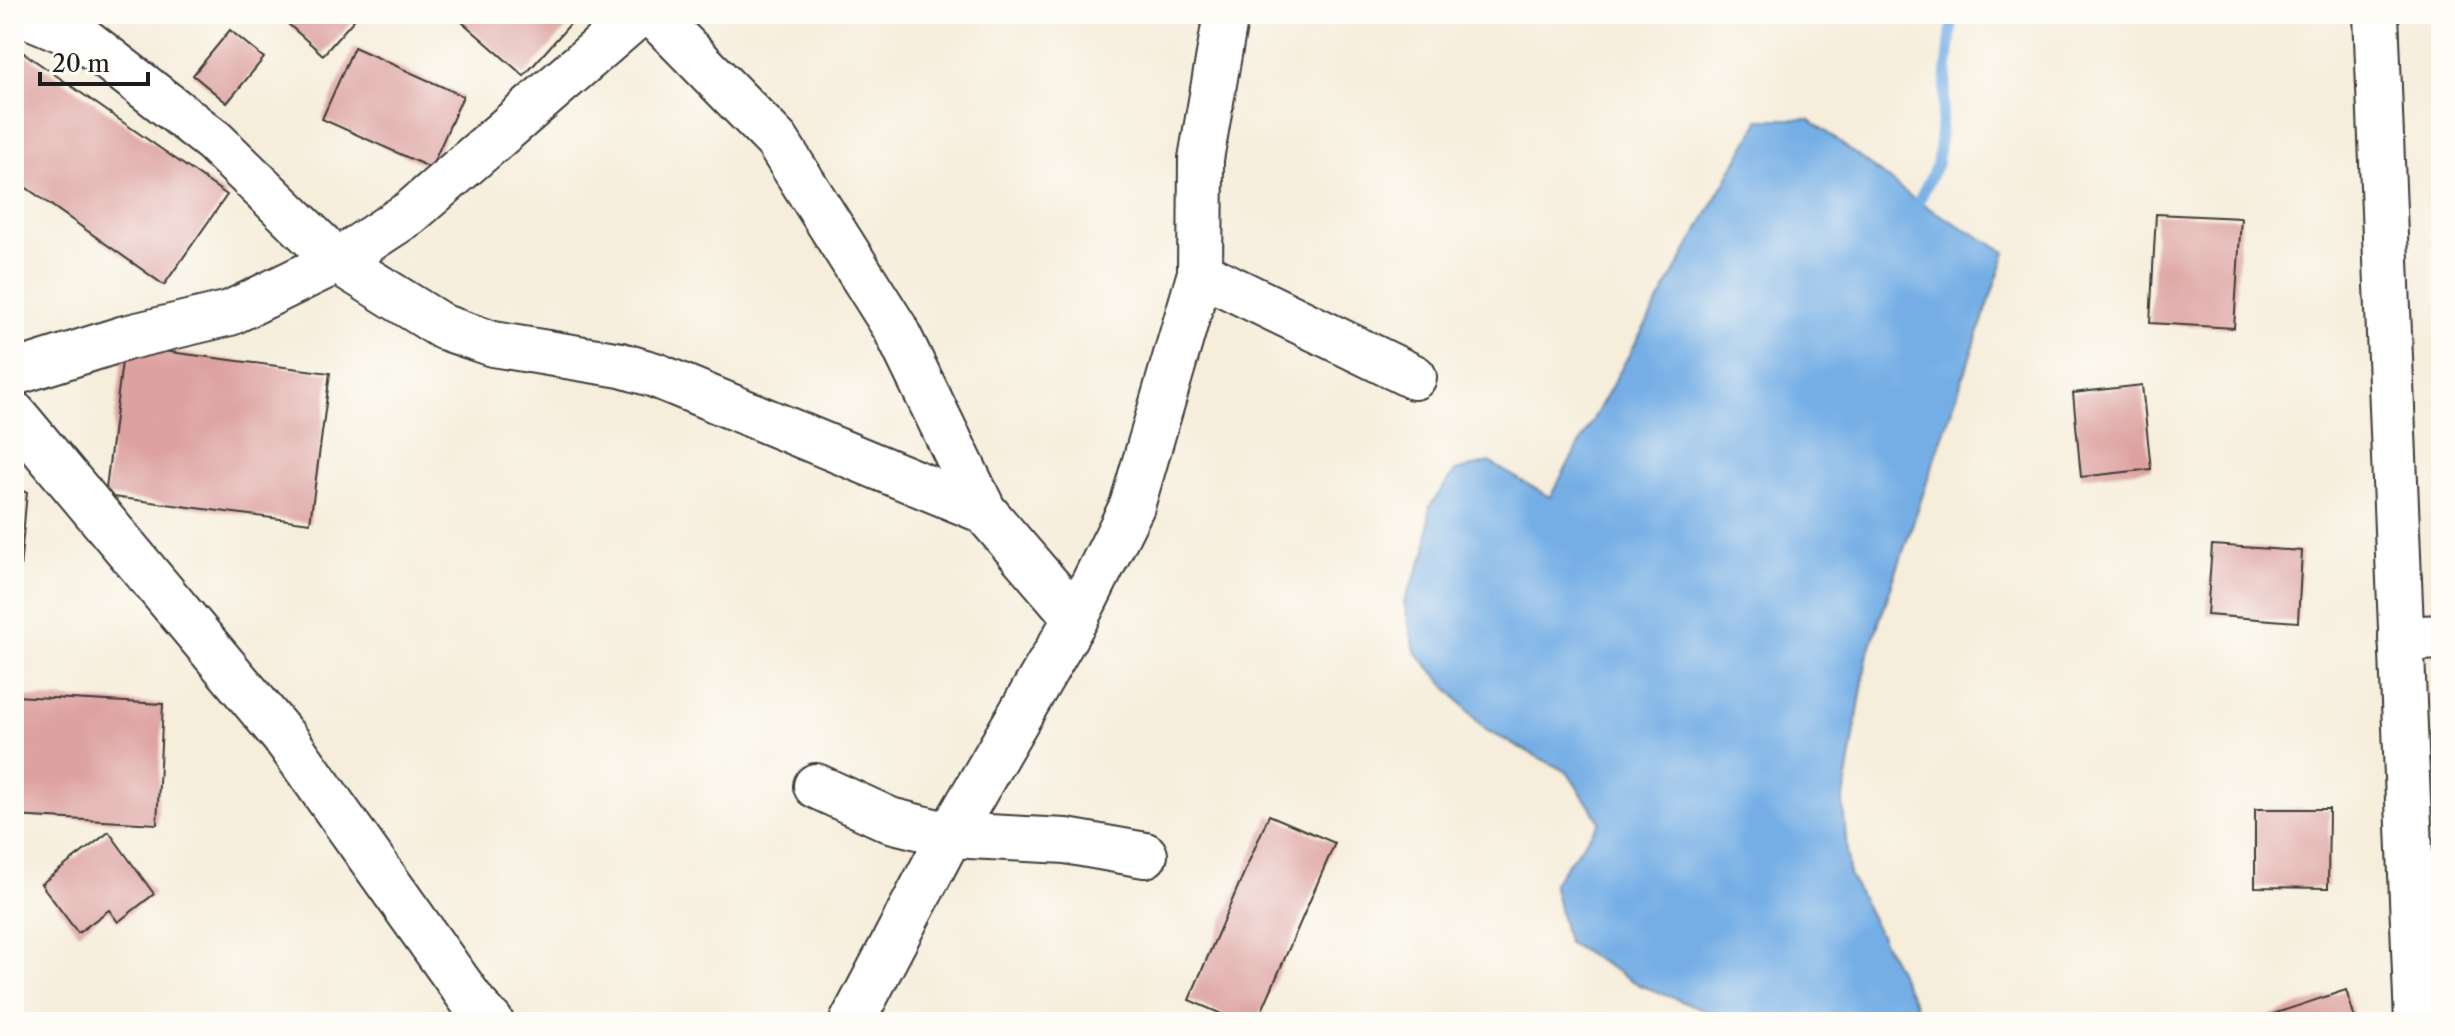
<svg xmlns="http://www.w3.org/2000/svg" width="2455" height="1036" viewBox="0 0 2455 1036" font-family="'Libre Caslon Text',serif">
<rect width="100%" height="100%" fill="#fdfcf7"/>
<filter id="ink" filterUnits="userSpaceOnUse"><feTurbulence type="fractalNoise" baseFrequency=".0125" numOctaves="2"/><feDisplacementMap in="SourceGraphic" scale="16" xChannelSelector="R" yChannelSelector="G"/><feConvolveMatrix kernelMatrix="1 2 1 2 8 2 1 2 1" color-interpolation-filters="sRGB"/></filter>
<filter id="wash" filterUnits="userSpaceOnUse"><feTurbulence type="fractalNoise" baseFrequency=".006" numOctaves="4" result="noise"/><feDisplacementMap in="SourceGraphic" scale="32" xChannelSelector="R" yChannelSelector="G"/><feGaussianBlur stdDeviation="1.8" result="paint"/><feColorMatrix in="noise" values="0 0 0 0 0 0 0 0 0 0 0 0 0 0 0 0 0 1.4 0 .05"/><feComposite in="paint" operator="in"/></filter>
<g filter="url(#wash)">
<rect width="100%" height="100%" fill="#f6edda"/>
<path fill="#75aee5" stroke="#486580" stroke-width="2" d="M 1760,119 L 1809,119 L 1918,202 L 2006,252 L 1867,657 L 1843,804 L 1849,874 L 1924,1022 L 1735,1022 L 1640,985 L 1567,942 L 1553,883 L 1600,822 L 1567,772 L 1484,729 L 1415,651 L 1404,602 L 1426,551 L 1430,506 L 1455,471 L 1489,462 L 1550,497 Z"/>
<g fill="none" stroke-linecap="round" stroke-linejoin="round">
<path stroke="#75aee5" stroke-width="11" d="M 1912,215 L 1937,164 L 1953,14"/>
</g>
<g id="blocks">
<g fill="#dda2a0">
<path d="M 277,14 L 359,14 L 323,55 Z"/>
<path d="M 453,14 L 579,14 L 524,76 Z"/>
<path d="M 230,30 L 264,58 L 227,103 L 193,75 Z"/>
<path d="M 14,46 L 227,195 L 164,285 L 14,179 Z"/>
<path d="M 354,47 L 463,96 L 431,168 L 322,119 Z"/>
<path d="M 2156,214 L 2241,218 L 2234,328 L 2150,323 Z"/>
<path d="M 124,346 L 330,373 L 310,523 L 105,496 Z"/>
<path d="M 2142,385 L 2151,469 L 2081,477 L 2073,393 Z"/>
<path d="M 14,491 L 27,492 L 18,591 L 14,590 Z"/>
<path d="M 2212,545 L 2302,551 L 2298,622 L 2207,615 Z"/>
<path d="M 14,696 L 163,704 L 157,824 L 14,816 Z"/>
<path d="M 2255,809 L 2329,809 L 2328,888 L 2255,887 Z"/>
<path d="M 1269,815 L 1335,843 L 1257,1022 L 1240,1022 L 1189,1000 Z"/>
<path d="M 109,832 L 154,894 L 118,922 L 109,910 L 78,933 L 41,884 Z"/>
<path d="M 2346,990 L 2356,1022 L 2262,1022 L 2261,1018 Z"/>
</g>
</g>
</g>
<g filter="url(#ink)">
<use href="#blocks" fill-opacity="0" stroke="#3d3b38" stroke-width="2"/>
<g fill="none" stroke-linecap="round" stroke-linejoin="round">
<defs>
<g id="minor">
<path d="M 24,14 L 83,39 L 214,141 L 337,261 L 443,327 L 493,344 L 621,365 L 655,375 L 984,511"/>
<path d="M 653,14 L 777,141 L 895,328 L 984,511 L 1076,618"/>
<path d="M 2376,14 L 2417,1022"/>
<path d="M 1200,273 L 1414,377"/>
<path d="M 14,373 L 125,338 L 230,313 L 337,261 L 410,213 L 639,14"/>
<path d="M 14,414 L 288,742 L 475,1005 L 491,1022"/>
<path d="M 2401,639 L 2441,637"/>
<path d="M 816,786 L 890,820 L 950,835 L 1066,841 L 1145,855"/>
<path d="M 852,1022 L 950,835 L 1076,618 L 1132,506 L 1200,273 L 1201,159 L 1226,14"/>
</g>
</defs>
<use href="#minor" stroke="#3d3b38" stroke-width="48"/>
<use href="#minor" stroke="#fff" stroke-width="44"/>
</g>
</g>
<rect width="2455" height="1036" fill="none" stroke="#fdfcf7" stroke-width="48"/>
<path d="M40 72v12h108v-12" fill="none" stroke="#1c1c1c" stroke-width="4"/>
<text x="52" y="72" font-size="24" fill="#1c1c1c" stroke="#fdfcf7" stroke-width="6" paint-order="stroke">20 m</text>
</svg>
